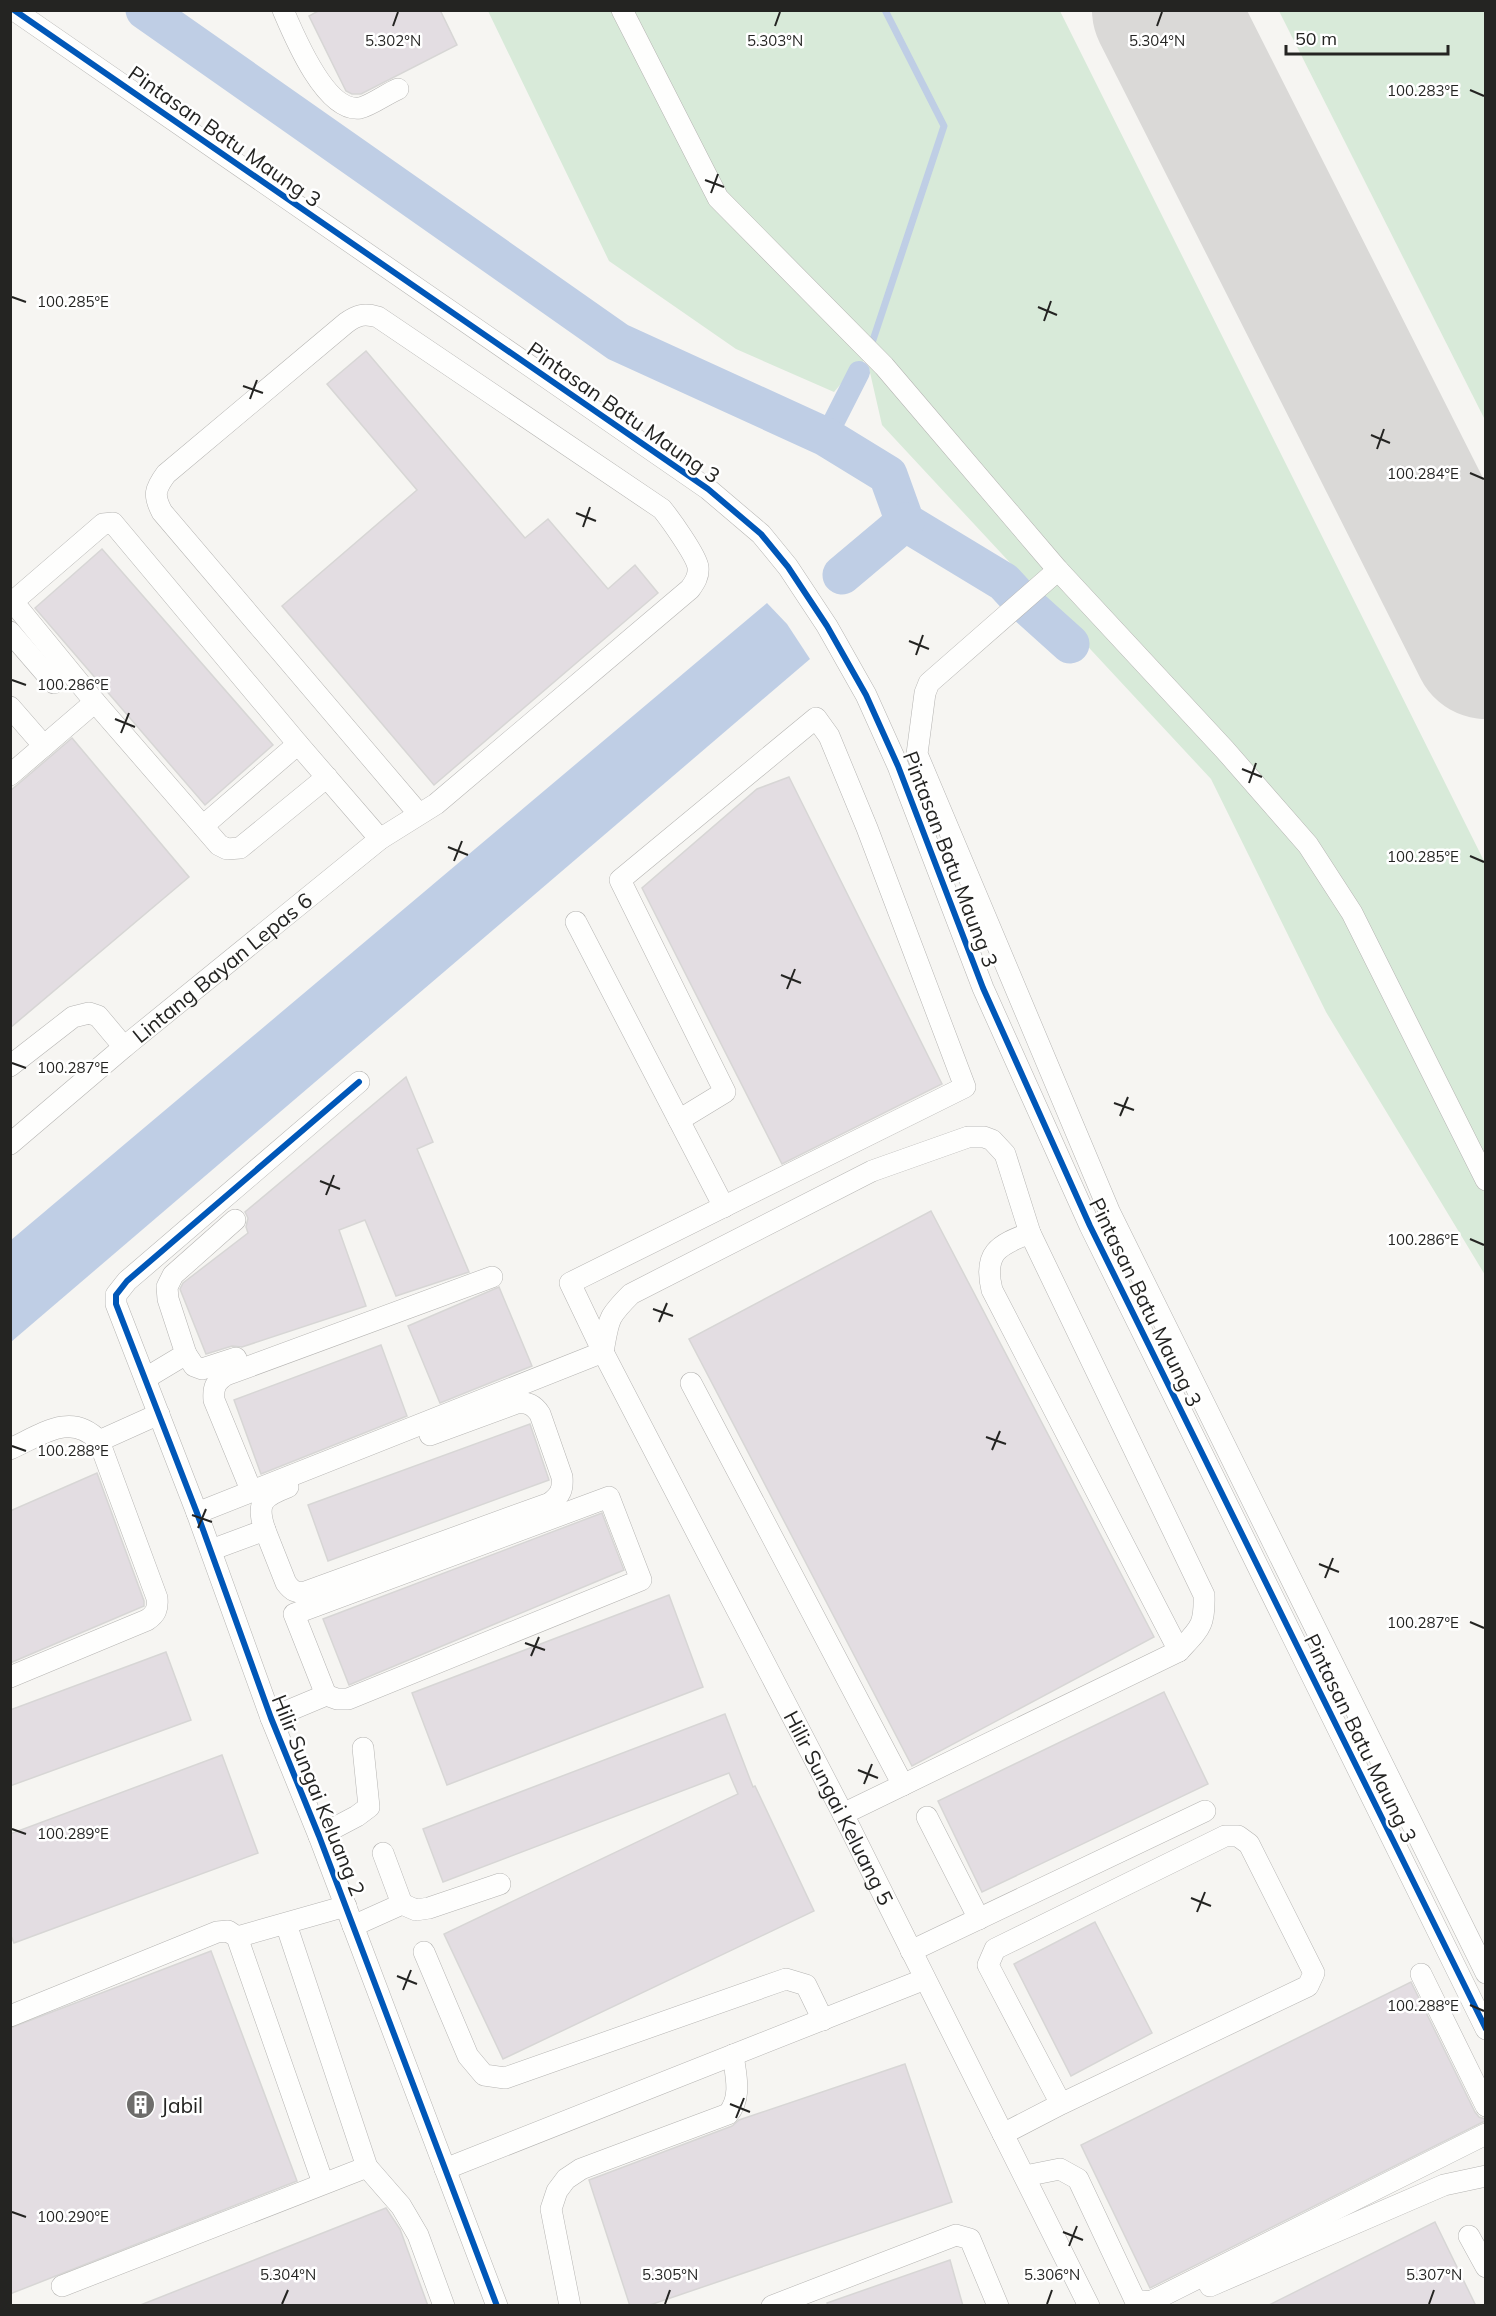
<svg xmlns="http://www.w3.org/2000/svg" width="1496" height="2316" viewBox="0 0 1496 2316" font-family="Mulish,sans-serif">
<rect width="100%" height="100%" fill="#f6f5f2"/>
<g fill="#d8ead9">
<path d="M 488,11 L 1060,11 L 1485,863 L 1485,1275 L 1326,1012 L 1211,779 L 882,425 L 866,355 L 859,372 L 845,379 L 834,392 L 736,349 L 609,261 Z"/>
<path d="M 1279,11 L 1485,11 L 1485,420 Z"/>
</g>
<path fill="#bfcee5" d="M 767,603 L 787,624 L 810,659 L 11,1342 L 11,1240 Z"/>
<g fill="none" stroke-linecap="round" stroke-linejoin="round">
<path stroke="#bfcee5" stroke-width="7" d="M 873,340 L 944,126 L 885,10"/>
<path stroke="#bfcee5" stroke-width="22" d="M 826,437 L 859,372"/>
<g stroke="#bfcee5" stroke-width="39">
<path d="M 145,10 L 618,342 L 826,437 L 888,475 L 905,522 L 1004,582 L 1016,595"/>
<path d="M 842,575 L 905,522"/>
<path d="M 1030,608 L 1070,644"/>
</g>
<path stroke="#dad9d7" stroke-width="146" d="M 1165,10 L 1486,646"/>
</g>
<g fill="#e3dde2" stroke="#d7d6d5" stroke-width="1.5">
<path d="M 320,10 L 440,10 L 457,45 L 361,94 L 352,94 L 346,91 L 309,16 Z"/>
<path d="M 366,351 L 525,538 L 548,519 L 608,589 L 635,565 L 658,593 L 434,785 L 282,606 L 417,490 L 327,384 Z"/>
<path d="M 102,549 L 273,745 L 205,805 L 35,608 Z"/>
<path d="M 72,738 L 189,877 L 10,1028 L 10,791 Z"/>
<path d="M 789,777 L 942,1084 L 782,1164 L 642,888 L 757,789 Z"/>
<path d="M 406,1077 L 433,1142 L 417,1149 L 469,1272 L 396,1296 L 365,1220 L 339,1230 L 366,1306 L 242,1347 L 232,1346 L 206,1354 L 180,1289 L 183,1283 L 248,1233 L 246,1227 L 248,1218 L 245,1212 Z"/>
<path d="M 931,1211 L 1154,1637 L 912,1766 L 689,1339 Z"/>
<path d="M 499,1287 L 532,1366 L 440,1403 L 408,1326 Z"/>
<path d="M 381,1345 L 407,1416 L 261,1474 L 234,1400 Z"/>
<path d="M 530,1424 L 549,1480 L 328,1561 L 308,1505 Z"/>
<path d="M 97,1473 L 144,1601 L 144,1606 L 10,1663 L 10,1511 Z"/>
<path d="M 602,1513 L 624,1570 L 349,1685 L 323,1619 Z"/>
<path d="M 669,1595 L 703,1687 L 447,1785 L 412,1693 Z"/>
<path d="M 166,1652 L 191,1720 L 10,1786 L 10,1710 Z"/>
<path d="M 1164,1692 L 1208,1784 L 982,1892 L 938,1801 Z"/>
<path d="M 725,1714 L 753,1787 L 755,1786 L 814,1911 L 503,2059 L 444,1934 L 738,1794 L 729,1773 L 443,1882 L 423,1829 Z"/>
<path d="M 222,1755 L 258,1853 L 14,1943 L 10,1933 L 10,1834 Z"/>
<path d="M 1095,1922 L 1152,2033 L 1071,2076 L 1014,1964 Z"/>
<path d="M 211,1951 L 297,2181 L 10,2294 L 10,2028 Z"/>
<path d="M 1411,1982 L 1475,2112 L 1479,2117 L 1485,2119 L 1485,2121 L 1150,2288 L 1081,2145 Z"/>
<path d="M 905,2064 L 952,2202 L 647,2306 L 630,2306 L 589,2180 L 732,2126 L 739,2120 Z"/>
<path d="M 386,2208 L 400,2229 L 428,2306 L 138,2306 Z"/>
<path d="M 1435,2222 L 1476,2306 L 1267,2306 Z"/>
<path d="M 950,2260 L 963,2306 L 828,2306 L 827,2303 Z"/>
</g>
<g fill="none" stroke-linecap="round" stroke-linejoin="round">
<defs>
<g id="minor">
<path d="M 14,10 L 708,489 L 761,534 L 788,567 L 827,626 L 866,695 L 898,766 L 983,988 L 1090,1226 L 1486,2029"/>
<path d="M 283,10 C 294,36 326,113 360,108 C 370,106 388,93 398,89"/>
<path d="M 622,10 L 718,198 L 884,366 L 1058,570 L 1225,750 L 1308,845 L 1352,913 L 1486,1180"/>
<path d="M 1058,570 L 929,683 L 925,693 L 917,754 L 1110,1213 L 1486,1973"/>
<path d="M 10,632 L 54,683"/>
<path d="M 10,707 L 44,746"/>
<path d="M 10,775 L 95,702"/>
<path d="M 327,777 L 240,848 L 227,849 L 219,845 L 95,702 L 18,608 L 16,599 L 103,524 L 113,523 L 298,744 L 380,839"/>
<path d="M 203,826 L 298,744"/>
<path d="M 576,922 L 724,1207"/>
<path d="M 10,1066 L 73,1017 L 89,1013 L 98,1016 L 124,1047"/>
<path d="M 359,1082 L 127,1281 L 116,1295 L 116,1304 L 197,1513 L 271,1718 L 319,1836 L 497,2306"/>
<path id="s1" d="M 679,1120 L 725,1092 L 620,880 L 816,718 L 829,736 L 867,828 L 965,1087 L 570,1283 L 603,1352 L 843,1814 L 1089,2306"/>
<path id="s2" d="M 10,1144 L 124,1047 L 380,839 L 436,804 L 690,589 C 695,582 699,576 698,567 C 696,555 670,519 662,509 L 378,317 C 364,313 357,315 346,323 L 166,474 C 155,489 153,495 162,512 L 419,814"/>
<path d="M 1030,1233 C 998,1245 983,1253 992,1290 L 1179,1651"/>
<path d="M 186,1354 L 194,1366 L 202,1369 L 236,1358"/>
<path d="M 146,1378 L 186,1354 L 168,1299 L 167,1287 L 173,1275 L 235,1220"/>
<path d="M 691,1383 L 903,1785"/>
<path d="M 10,1449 C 41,1435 71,1411 99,1441 L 159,1414"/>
<path d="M 251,1490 L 214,1400 C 213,1388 215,1382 226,1375 L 492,1277"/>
<path d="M 197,1513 L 603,1352 C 609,1319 607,1318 631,1294 L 872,1171 L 968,1137 L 984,1137 L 992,1140 L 1005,1154 L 1030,1233 L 1204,1595 C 1205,1626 1200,1628 1179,1651 L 843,1814"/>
<path d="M 265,1530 C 256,1503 262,1497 288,1487"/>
<path d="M 211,1550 L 265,1530 L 286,1583 C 292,1591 296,1593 305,1592 L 550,1503 C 561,1495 563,1489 562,1477 L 540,1414 C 534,1405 528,1402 517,1403 L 430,1435"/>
<path d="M 10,1677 L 147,1620 C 156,1614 158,1609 157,1598 L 99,1441"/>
<path d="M 271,1718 L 326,1695 L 337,1699 L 348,1699 L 641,1580 L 609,1497 L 294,1614 L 326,1695"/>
<path d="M 927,1817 L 979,1919"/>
<path d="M 319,1836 L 357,1816 L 369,1807 L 363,1748"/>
<path d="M 383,1853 L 402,1904"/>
<path d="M 286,1924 L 367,2167 L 401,2206 L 418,2235 L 444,2306"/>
<path d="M 353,1926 L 402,1904 L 416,1910 L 429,1908 L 500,1884"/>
<path d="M 237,1937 L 346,1906"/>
<path d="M 911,1951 L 1205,1811"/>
<path d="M 424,1952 L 468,2056 L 484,2075 L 505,2078 L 786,1979 L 806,1985 L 823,2020"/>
<path d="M 1421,1974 L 1486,2106"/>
<path d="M 10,2016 L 217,1932 L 228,1931 L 237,1937 L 323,2183"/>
<path d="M 1003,2134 L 1061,2104 L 988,1965 L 995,1949 L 1225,1836 L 1238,1836 L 1249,1844 L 1314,1973 L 1308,1986 L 1061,2104"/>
<path d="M 445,2169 L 925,1979"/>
<path d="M 1025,2176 L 1060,2169 L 1078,2179 L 1135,2300 L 1150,2302 L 1486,2134"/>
<path d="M 1469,2236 L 1486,2267"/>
<path d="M 62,2286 L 367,2167"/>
<path d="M 1210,2286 L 1444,2185 L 1486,2176"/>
<path d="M 570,2306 L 551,2209 L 557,2191 L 566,2179 L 581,2169 L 728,2114 C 742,2098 736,2076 733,2055"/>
<path d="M 772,2306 L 956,2235 L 970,2239 L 998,2306"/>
</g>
</defs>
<use href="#minor" stroke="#b5b4b2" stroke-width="22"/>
<use href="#minor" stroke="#fefefd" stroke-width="21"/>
<defs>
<g id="cycleway">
<path d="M 14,10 L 708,489 L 761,534 L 788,567 L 827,626 L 866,695 L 898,766 L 983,988 L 1090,1226 L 1486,2029"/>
<path d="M 359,1082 L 127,1281 L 116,1295 L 116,1304 L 197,1513 L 271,1718 L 319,1836 L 497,2306"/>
</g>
</defs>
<use href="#cycleway" stroke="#fff" stroke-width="10"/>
<use href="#cycleway" stroke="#0057b8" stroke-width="6"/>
</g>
<path fill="none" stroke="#242422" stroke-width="2" d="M 393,26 L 398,12M 775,26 L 780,12M 1157,26 L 1162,12M 1470,90 L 1484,96M 705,180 L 724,187M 711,193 L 718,174M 12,297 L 26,302M 1038,307 L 1057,315M 1044,321 L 1051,301M 243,386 L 263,393M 250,399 L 257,380M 1371,435 L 1390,443M 1377,449 L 1384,429M 1470,473 L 1484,479M 576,513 L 596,521M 583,527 L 590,507M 909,641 L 929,649M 916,655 L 923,635M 12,680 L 26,685M 115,719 L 135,727M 121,733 L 129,713M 1242,769 L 1262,777M 1249,783 L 1256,763M 448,847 L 468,855M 1470,856 L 1484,862M 454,861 L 462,841M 781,975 L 801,983M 787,989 L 795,969M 12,1063 L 26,1068M 1114,1103 L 1134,1110M 1120,1116 L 1128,1097M 320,1181 L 340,1189M 326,1195 L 334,1175M 1470,1239 L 1484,1245M 653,1309 L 673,1316M 659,1322 L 667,1303M 986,1437 L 1006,1444M 12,1446 L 26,1451M 992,1450 L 1000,1431M 192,1515 L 212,1522M 198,1528 L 206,1509M 1319,1564 L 1339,1572M 1325,1578 L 1333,1558M 1470,1622 L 1484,1628M 525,1643 L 545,1650M 531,1656 L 539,1637M 858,1770 L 878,1778M 864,1784 L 872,1764M 12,1829 L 26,1834M 1191,1898 L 1211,1906M 1197,1912 L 1205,1892M 397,1976 L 417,1984M 403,1990 L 411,1970M 1470,2005 L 1484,2011M 730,2104 L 750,2112M 736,2118 L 744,2098M 12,2212 L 26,2217M 1063,2232 L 1083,2240M 1069,2246 L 1077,2226M 282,2304 L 288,2290M 665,2304 L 670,2290M 1047,2304 L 1052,2290M 1429,2304 L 1434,2290"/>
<defs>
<symbol id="building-disc" viewBox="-11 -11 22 22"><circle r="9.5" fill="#6e6d6b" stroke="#fff"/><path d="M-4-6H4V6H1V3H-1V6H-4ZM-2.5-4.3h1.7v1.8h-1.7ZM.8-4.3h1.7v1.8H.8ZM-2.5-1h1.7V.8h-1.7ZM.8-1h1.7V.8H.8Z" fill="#fff"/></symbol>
</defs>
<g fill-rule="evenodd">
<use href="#building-disc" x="124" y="2088" width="33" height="33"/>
</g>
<g text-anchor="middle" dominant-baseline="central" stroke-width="5" stroke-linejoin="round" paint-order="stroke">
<g font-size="21" fill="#242422" stroke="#fff">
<text transform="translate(225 136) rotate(35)">Pintasan Batu Maung 3</text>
<text transform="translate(624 412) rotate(35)">Pintasan Batu Maung 3</text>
<text transform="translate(951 859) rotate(69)">Pintasan Batu Maung 3</text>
<text stroke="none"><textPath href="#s2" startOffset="276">Lintang Bayan Lepas 6</textPath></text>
<text transform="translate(1146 1302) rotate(64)">Pintasan Batu Maung 3</text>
<text transform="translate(1361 1738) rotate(64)">Pintasan Batu Maung 3</text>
<text transform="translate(319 1795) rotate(68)">Hilir Sungai Keluang 2</text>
<text stroke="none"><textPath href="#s1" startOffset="1974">Hilir Sungai Keluang 5</textPath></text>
</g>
<g font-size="21" fill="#242422" stroke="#fff" text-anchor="start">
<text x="161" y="2105">Jabil</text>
</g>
</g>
<g font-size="15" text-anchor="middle" fill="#242422" stroke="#fff" stroke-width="5" stroke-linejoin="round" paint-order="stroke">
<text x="1157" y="46">5.304°N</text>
<text x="393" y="46">5.302°N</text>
<text x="775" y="46">5.303°N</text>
<text x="1423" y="96">100.283°E</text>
<text x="73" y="307">100.285°E</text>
<text x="1423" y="479">100.284°E</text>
<text x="73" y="690">100.286°E</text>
<text x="1423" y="862">100.285°E</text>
<text x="73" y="1073">100.287°E</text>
<text x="1423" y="1245">100.286°E</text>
<text x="73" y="1456">100.288°E</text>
<text x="1423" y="1628">100.287°E</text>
<text x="73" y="1839">100.289°E</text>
<text x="1423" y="2011">100.288°E</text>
<text x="73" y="2222">100.290°E</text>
<text x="288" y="2280">5.304°N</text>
<text x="670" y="2280">5.305°N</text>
<text x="1052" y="2280">5.306°N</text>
<text x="1434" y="2280">5.307°N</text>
</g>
<rect width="1496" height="2316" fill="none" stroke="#242422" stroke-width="24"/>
<path d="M1286 45v9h162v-9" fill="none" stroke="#242422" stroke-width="3"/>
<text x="1295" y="45" font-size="18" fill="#242422" stroke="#ffffff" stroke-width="4.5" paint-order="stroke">50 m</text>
</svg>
